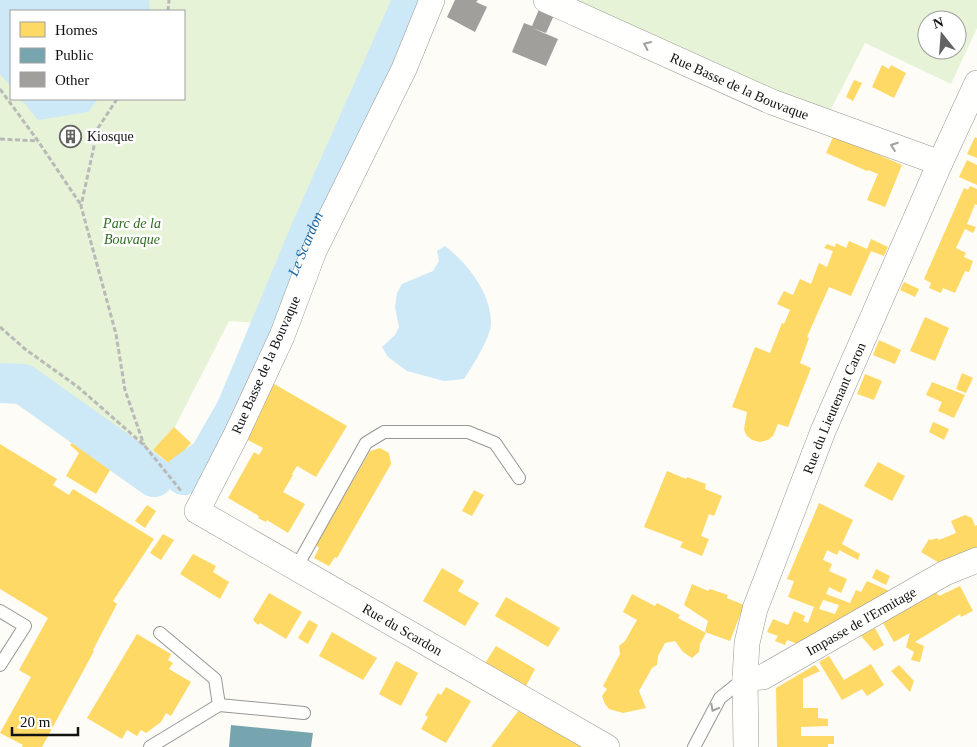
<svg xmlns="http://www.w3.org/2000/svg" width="977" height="747" viewBox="0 0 977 747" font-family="Georgia,serif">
<rect width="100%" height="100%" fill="#fdfcf7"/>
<g fill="#e7f3d7" fill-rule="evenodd">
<path d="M 0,0 L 425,0 L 274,324 L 229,321 L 155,466 L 0,366 ZM 11,11 L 184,11 L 184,99 L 11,99 Z"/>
<path d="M 553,0 L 977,0 L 977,28 L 951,84 L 865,43 L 829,113 ZM 927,20 L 957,20 L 957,50 L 927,50 Z"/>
</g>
<g fill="#cde8f7">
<path d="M 0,0 L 149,0 L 150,11 L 11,11 L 11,86 L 0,74 Z"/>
<path d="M 21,99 L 98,99 L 88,112 L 38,120 Z"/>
<path d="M 445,246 C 468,264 491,293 491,323 C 491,337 472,367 464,379 L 444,381 L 407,371 L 388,357 L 382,347 L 395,335 L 399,327 L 395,307 L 397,293 L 402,284 L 433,271 L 439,261 L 437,251 Z"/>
</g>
<g fill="#ffd966" fill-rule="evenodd">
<path d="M 882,65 L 889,69 L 891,65 L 906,73 L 894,98 L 872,87 Z"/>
<path d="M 854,80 L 862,83 L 853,101 L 846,97 Z"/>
<path d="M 834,135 L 902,165 L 885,207 L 867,200 L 878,174 L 868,170 L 867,171 L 826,153 Z"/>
<path d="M 975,137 L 977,138 L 977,158 L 967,154 Z"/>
<path d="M 967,160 L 977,165 L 977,185 L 959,177 Z"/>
<path d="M 970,186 L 977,189 L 977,205 L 975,204 L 967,224 L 976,227 L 973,233 L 965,229 L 956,248 L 966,253 L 964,257 L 973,261 L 969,272 L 965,271 L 955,293 L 943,288 L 941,293 L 929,288 L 931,283 L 924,279 L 964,188 L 968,190 Z"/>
<path d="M 871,239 L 888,247 L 884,256 L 871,251 L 851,296 L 829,287 L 807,337 L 809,338 L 800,363 L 811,368 L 788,427 L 778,424 L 773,436 L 768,440 L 760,442 L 752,440 L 746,435 L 744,429 L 747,412 L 732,407 L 755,347 L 770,353 L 782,323 L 784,324 L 790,310 L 777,304 L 784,291 L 793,295 L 800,279 L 811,284 L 819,263 L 827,267 L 833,251 L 824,248 L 827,244 L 835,247 L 836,243 L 846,248 L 849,241 L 867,249 Z"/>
<path d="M 904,282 L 919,289 L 915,297 L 900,290 Z"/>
<path d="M 925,317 L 949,328 L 935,361 L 910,351 Z"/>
<path d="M 879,340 L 901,350 L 895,364 L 873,355 Z"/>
<path d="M 962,373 L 973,378 L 966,393 L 956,389 Z"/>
<path d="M 865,374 L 882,381 L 874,400 L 857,394 Z"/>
<path d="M 269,381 L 347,426 L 316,477 L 297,466 L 292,474 L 293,475 L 283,492 L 305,504 L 288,533 L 267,520 L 266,522 L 258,518 L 259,516 L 228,498 L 254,452 L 259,455 L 263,448 L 242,437 Z"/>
<path d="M 932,382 L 965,395 L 954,418 L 938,411 L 942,402 L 926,395 Z"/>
<path d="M 61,421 L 113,465 L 96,494 L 66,476 L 79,453 L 70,445 L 72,443 L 57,430 L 59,427 L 57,425 Z"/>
<path d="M 933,422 L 949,429 L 944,440 L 929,432 Z"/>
<path d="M 174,427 L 191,443 L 171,465 L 153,450 Z"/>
<path d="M 0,444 L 57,479 L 53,485 L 69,495 L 73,489 L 154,539 L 113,601 L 117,604 L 93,650 L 94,651 L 42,747 L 22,747 L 23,745 L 0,733 L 31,677 L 19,670 L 48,618 L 0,589 Z"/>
<path d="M 380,448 L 389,453 L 391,464 L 337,558 L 335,557 L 329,566 L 314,558 L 319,548 L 316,545 L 370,451 Z"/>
<path d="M 878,462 L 905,476 L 892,501 L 864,486 Z"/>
<path d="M 667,471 L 686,479 L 687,477 L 706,484 L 705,489 L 722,496 L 714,516 L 709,514 L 701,536 L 709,539 L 702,556 L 680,547 L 683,542 L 644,527 Z"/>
<path d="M 474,490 L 484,495 L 472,516 L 462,511 Z"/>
<path d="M 819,503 L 853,520 L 842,544 L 860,554 L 858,560 L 839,550 L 837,555 L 827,550 L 823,560 L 832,564 L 829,571 L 847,579 L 841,593 L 829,587 L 826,594 L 850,603 L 856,590 L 861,592 L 867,581 L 892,592 L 801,645 L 787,640 L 785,645 L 775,641 L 778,636 L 767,632 L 773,619 L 788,625 L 794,611 L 805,616 L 803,621 L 808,623 L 814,607 L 788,597 L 794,581 L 787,579 ZM 823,600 L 839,605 L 835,614 L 819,609 Z"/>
<path d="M 147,505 L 156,511 L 145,528 L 135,521 Z"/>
<path d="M 965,515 L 972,518 L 975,526 L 977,525 L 977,548 L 956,555 L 941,564 L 921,552 L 929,539 L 931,540 L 937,538 L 939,540 L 956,533 L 951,521 Z"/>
<path d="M 163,534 L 174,540 L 161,560 L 150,553 Z"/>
<path d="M 193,554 L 216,566 L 213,572 L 229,582 L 220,599 L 180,574 Z"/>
<path d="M 442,568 L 464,581 L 458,591 L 479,603 L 465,626 L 423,601 Z"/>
<path d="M 876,569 L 890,576 L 886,585 L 872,578 Z"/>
<path d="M 692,584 L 708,591 L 710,589 L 728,595 L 727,598 L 744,605 L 730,641 L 705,632 L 708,621 L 684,605 Z"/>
<path d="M 960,586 L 973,611 L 961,617 L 960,614 L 915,642 L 924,646 L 920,662 L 911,660 L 914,652 L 906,647 L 910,633 L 894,642 L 883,623 L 936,592 L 939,596 Z"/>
<path d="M 269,593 L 302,612 L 286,639 L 260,623 L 258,625 L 253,620 Z"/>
<path d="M 632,594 L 655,606 L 657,603 L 680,615 L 678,618 L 706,633 L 700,644 L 699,652 L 692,658 L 683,652 L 675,641 L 665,643 L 658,656 L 657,665 L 652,668 L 639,691 L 646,708 L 623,713 L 609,709 L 605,704 L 602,696 L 607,689 L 603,686 L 620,654 L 619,646 L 625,641 L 637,620 L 623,612 Z"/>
<path d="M 506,597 L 560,628 L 548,647 L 495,616 Z"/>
<path d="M 309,620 L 318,625 L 308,644 L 298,638 Z"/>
<path d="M 875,628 L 884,645 L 874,651 L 861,636 Z"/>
<path d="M 332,632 L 377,658 L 363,680 L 319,656 Z"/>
<path d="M 137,634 L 171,654 L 168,660 L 173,663 L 169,669 L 191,682 L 171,716 L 166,713 L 161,722 L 146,733 L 141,730 L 137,736 L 127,730 L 122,739 L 87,718 Z"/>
<path d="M 496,646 L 535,669 L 525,688 L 484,665 Z"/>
<path d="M 829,656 L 844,680 L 871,664 L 884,685 L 867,696 L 862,689 L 842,700 L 819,662 Z"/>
<path d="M 396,661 L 418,673 L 401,706 L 379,694 Z"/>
<path d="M 815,665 L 820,671 L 803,679 L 803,708 L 818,708 L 818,718 L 828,719 L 828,726 L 801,727 L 801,736 L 834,736 L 834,744 L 828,744 L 828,747 L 777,747 L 776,688 Z"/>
<path d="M 899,665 L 914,681 L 910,692 L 891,671 Z"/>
<path d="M 446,687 L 471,701 L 446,743 L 421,729 L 428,717 L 425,715 L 438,693 L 441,695 Z"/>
<path d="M 519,710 L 586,747 L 491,747 Z"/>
</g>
<path fill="#76a5af" d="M 231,725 L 313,733 L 311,747 L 229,747 Z"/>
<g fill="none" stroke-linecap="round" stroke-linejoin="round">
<g stroke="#cde8f7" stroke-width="40">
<path d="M 0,383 L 23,384 L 154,477"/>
<path id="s1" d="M 184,475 L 209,457 L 236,410 L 311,230 L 413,0"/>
</g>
</g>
<g fill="#a19f9c">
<path d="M 455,0 L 478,0 L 476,2 L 487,7 L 475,32 L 447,17 Z"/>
<path d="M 540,7 L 555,13 L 546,33 L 532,28 L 558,39 L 546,66 L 512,52 L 524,23 L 532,26 Z"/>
<circle cx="71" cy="137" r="11"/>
</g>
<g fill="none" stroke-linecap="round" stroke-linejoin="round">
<defs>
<g id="lane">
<path d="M 296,568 L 366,443 L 384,432 L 468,432 L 495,443 L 519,478"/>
<path d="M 0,611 L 25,626 L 0,665"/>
<path d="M 160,633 L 215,679 L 219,705"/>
<path d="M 150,747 L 219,705 L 304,713"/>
<path d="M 694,747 L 720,698 L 745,678"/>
</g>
<g id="street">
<path id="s2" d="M 432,0 L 404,69 L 314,251 L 282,336 L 236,435 L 197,511 L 607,747"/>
<path id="s3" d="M 546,0 L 772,102 L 940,163"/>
<path id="s4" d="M 745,678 L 763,677 L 945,573 L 977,560"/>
<path id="s5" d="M 746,747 L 745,678 L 747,643 L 755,609 L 823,431 L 940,163 L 977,83"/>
</g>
</defs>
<use href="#lane" stroke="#979795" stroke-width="14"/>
<use href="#street" stroke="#979795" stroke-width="26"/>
<g stroke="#b9b9b8" stroke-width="3" stroke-dasharray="5 2.5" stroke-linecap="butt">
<path d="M 168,11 L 169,0"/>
<path d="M 0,89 L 38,141 L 81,205"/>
<path d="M 117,99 L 98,128 L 81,206 L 116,334 L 125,390 L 144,445"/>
<path d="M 0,139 L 38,141"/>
<path d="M 0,327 L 25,349 L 78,387 L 144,445 L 182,492"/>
</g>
<use href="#lane" stroke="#fffffe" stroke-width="12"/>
<use href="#street" stroke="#fffffe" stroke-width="25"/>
</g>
<defs><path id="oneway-chevron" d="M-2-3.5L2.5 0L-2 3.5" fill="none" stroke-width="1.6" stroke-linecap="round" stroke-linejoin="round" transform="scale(1.25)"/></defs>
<g stroke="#a0a09f">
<use href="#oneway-chevron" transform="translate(647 45) rotate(-156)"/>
<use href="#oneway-chevron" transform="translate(894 146) rotate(-160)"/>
<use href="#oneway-chevron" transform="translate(714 708) rotate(118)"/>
</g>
<defs>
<symbol id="building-ring" viewBox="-11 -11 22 22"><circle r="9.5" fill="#fff" stroke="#646362" stroke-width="1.5"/><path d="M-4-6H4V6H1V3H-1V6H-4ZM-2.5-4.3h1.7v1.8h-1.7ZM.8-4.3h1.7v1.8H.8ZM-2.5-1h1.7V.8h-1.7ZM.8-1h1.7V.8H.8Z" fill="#646362"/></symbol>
</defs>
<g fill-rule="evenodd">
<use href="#building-ring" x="58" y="124" width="25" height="25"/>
</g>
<g text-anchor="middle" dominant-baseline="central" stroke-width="5" stroke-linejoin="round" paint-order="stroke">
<g font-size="14" fill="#111" stroke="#fff">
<text stroke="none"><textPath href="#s3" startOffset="212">Rue Basse de la Bouvaque</textPath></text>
<text transform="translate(266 365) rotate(-66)">Rue Basse de la Bouvaque</text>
<text stroke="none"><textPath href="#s5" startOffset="355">Rue du Lieutenant Caron</textPath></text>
<text stroke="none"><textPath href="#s4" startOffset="131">Impasse de l'Ermitage</textPath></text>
<text stroke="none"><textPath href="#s2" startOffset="800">Rue du Scardon</textPath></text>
</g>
<g font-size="14" fill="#111" stroke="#fff" text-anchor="start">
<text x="87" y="136">Kiosque</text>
</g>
<g font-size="14" font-style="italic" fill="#2f6b1f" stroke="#fff">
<text x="132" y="223">Parc de la<tspan x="132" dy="16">Bouvaque</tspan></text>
</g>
<g font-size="15" font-style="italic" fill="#1768a6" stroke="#fff">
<text stroke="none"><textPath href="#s1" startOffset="265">Le Scardon</textPath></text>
</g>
</g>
<rect x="10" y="10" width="175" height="90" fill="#ffffff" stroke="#a0a0a0"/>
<rect x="20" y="22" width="25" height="15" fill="#ffd966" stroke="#a0a0a0"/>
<text x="55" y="35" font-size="15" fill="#111111">Homes</text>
<rect x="20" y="48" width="25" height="15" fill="#76a5af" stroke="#a0a0a0"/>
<text x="55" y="60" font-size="15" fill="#111111">Public</text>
<rect x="20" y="72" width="25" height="15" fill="#a19f9c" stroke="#a0a0a0"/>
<text x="55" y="85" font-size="15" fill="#111111">Other</text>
<g transform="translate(942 35) rotate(343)"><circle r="24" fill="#ffffff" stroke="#a0a0a0"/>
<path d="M0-4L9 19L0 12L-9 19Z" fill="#646362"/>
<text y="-8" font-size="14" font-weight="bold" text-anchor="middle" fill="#111111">N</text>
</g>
<path d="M12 727v8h66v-8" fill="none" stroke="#111111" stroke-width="2.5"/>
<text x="20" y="727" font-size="15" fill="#111111" stroke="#ffffff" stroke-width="4" paint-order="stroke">20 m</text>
</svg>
